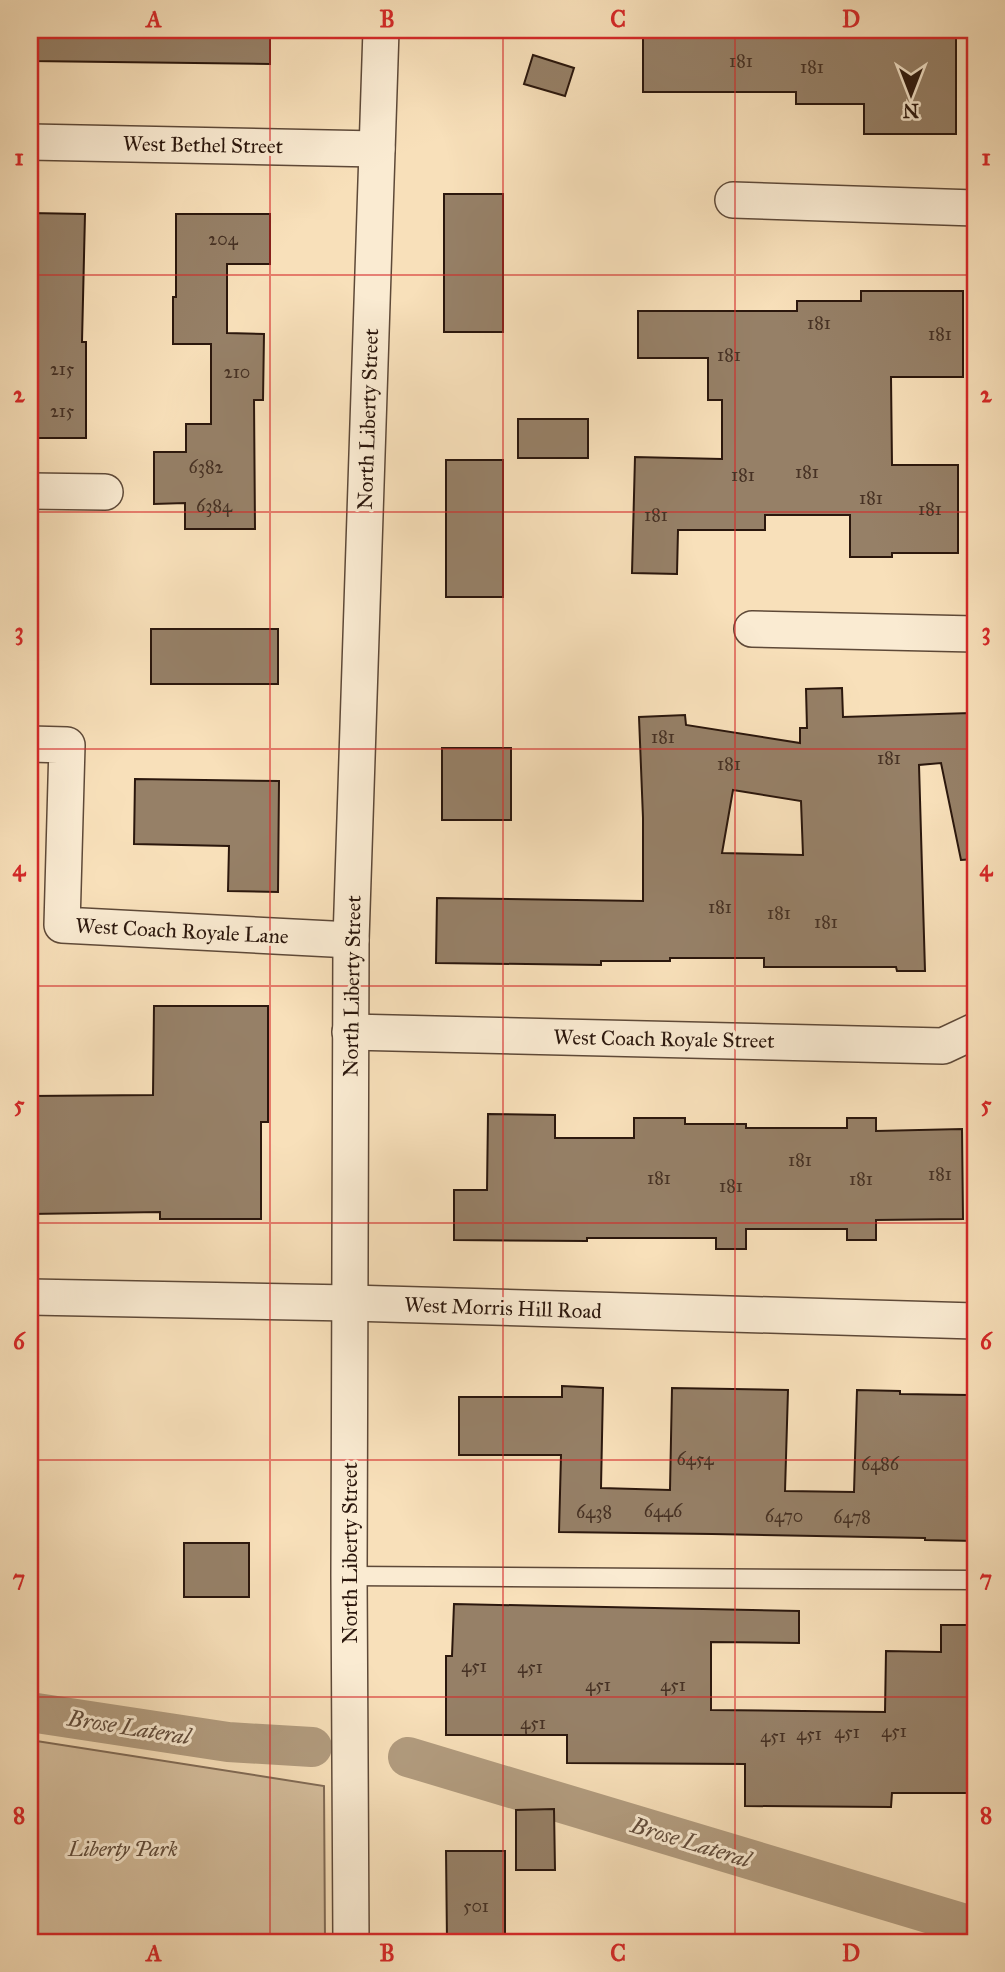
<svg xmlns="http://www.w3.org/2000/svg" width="1005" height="1972" viewBox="0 0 1005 1972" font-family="'IM FELL Great Primer',serif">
<rect width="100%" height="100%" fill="#f8e0ba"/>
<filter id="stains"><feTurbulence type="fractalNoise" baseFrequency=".00286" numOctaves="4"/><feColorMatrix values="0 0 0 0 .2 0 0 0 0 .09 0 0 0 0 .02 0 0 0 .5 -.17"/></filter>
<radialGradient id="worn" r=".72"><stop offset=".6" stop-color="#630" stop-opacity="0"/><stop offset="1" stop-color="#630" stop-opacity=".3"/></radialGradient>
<path fill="#d5be9d" stroke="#806a55" stroke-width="2" d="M 30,1740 L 324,1786 L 325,1942 L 30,1942 Z"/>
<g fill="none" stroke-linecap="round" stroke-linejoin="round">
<g stroke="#b29c7f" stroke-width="40">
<path d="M 30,1712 L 228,1742 L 312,1747"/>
<path d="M 408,1757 L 975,1927"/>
</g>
</g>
<g fill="#968067" stroke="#2b170d" stroke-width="2" fill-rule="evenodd">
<path d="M 30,30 L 270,30 L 270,64 L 30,61 Z"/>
<path d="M 643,30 L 956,30 L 956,134 L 864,134 L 864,104 L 796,104 L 796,92 L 643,92 Z"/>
<path d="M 533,55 L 574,68 L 565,96 L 524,84 Z"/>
<rect x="444" y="194" width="59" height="138"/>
<path d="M 30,213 L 85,214 L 82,342 L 86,342 L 86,438 L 30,438 Z"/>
<path d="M 176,214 L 270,214 L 270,264 L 227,264 L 227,333 L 264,334 L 263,400 L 254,400 L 255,529 L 185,529 L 185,503 L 154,504 L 154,452 L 186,452 L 186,424 L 211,424 L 211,344 L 173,344 L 173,297 L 176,297 Z"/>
<path d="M 861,291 L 963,291 L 963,377 L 891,377 L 892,465 L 958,465 L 958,553 L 892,553 L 892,557 L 850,557 L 850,515 L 765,515 L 765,530 L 678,530 L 677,574 L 632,573 L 635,457 L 722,459 L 722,400 L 708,400 L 708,358 L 638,358 L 638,311 L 797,311 L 797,301 L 861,301 Z"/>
<rect x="518" y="419" width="70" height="39"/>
<rect x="446" y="460" width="57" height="137"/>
<rect x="151" y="629" width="127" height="55"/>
<path d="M 842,688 L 843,717 L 970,713 L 975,766 L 975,859 L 961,860 L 941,763 L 919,765 L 925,971 L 897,971 L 896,967 L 764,967 L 764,958 L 670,958 L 670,961 L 601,961 L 601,965 L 436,963 L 437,898 L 643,901 L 643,818 L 639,717 L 685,715 L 686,725 L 800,743 L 800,728 L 807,728 L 806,689 ZM 733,790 L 801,801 L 803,855 L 722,853 Z"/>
<rect x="442" y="748" width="69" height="72"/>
<path d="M 135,779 L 279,781 L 278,892 L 228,891 L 229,846 L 134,844 Z"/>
<path d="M 154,1006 L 268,1006 L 268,1122 L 261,1122 L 261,1219 L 160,1219 L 160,1212 L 30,1214 L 30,1096 L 153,1095 Z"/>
<path d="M 488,1114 L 555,1115 L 555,1138 L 634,1138 L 634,1118 L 685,1118 L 685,1124 L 746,1124 L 746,1128 L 847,1128 L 847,1118 L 876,1118 L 876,1131 L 962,1129 L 963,1219 L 876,1220 L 876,1240 L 847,1240 L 847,1229 L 746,1229 L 746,1249 L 716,1249 L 716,1238 L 587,1238 L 587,1241 L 454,1240 L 454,1190 L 487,1190 Z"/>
<path d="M 562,1386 L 603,1388 L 601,1488 L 670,1490 L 672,1388 L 788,1390 L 785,1491 L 854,1492 L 857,1390 L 900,1391 L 900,1394 L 968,1395 L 967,1496 L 975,1496 L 975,1541 L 925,1540 L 925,1538 L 712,1534 L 559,1532 L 561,1455 L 459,1455 L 459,1397 L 562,1397 Z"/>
<rect x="184" y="1543" width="65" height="54"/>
<path d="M 454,1604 L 799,1611 L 799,1643 L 711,1642 L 711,1710 L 885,1712 L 886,1651 L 941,1652 L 941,1625 L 975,1625 L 975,1793 L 892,1793 L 891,1807 L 745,1806 L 745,1764 L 567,1763 L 567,1735 L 446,1735 L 446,1656 L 452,1656 Z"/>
<path d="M 554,1809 L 555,1870 L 516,1870 L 516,1810 Z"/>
<path d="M 446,1851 L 505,1851 L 505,1941 L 447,1941 Z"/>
</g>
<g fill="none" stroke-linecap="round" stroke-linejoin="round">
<defs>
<path id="lane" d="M 349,1576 L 975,1580"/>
<g id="street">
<path d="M 30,142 L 377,149"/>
<path d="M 733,200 L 975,208"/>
<path d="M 30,491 L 105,492"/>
<path d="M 752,629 L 975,634"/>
<path d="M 30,744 L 67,745 L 62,925 L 351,940"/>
<path d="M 350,1032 L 943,1046 L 975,1031"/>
<path d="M 30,1297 L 350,1303 L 975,1321"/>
<path d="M 351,1942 L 349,1576 L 351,940 L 381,30"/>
</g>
</defs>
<use href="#lane" stroke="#5e4938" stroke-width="21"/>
<use href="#street" stroke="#5e4938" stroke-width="38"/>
<use href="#lane" stroke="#faebd2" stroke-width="18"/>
<use href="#street" stroke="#faebd2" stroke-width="35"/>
</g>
<path fill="none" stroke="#d62828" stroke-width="2" stroke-opacity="0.55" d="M 270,30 L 270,1942M 503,30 L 503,1942M 735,30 L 735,1942M 30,275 L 975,275M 30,512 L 975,512M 30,749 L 975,749M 30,986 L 975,986M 30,1223 L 975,1223M 30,1460 L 975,1460M 30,1697 L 975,1697"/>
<g text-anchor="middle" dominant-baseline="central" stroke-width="6" stroke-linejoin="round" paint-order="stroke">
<g font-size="18" fill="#463124">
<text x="741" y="61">181</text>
<text x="812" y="67">181</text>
<text x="223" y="239">204</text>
<text x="819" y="323">181</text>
<text x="940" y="334">181</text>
<text x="729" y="355">181</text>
<text x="62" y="369">215</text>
<text x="237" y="372">210</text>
<text x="62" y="411">215</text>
<text x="206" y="467">6382</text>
<text x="807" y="472">181</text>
<text x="743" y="475">181</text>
<text x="871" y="498">181</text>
<text x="214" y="506">6384</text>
<text x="930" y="509">181</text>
<text x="656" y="515">181</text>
<text x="663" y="737">181</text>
<text x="889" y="758">181</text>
<text x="729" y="764">181</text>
<text x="720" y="907">181</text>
<text x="779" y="913">181</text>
<text x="826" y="922">181</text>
<text x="800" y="1160">181</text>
<text x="940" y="1174">181</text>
<text x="659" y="1178">181</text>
<text x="861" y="1179">181</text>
<text x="731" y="1186">181</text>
<text x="695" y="1459">6454</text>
<text x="880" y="1464">6486</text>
<text x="663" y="1511">6446</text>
<text x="594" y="1512">6438</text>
<text x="784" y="1516">6470</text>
<text x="852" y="1517">6478</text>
<text x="474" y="1666">451</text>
<text x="530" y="1667">451</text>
<text x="598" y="1685">451</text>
<text x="673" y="1685">451</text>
<text x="533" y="1723">451</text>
<text x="894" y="1731">451</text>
<text x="847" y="1732">451</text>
<text x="809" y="1734">451</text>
<text x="773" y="1736">451</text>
<text x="476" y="1906">501</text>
</g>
<g font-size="21" fill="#2b170d" stroke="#faebd2">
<text transform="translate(203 145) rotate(1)">West Bethel Street</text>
<text transform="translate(368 419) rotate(-88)">North Liberty Street</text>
<text transform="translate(182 931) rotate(3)">West Coach Royale Lane</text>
<text transform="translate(352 986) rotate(-89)">North Liberty Street</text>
<text transform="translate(664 1039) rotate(1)">West Coach Royale Street</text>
<text transform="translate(503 1308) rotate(2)">West Morris Hill Road</text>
<text transform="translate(350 1553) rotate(-90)">North Liberty Street</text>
</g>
<g font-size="21" font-style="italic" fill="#5e4938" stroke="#faebd2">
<text x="123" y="1849">Liberty Park</text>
</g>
<g font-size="23" font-style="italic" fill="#614c3b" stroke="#faebd2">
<text transform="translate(129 1727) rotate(9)">Brose Lateral</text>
<text transform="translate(691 1842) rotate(17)">Brose Lateral</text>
</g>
</g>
<rect width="1005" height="1972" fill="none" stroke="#f8e0ba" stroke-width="77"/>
<g transform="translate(911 94) rotate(180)" stroke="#faebd2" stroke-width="5" paint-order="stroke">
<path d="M0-5L12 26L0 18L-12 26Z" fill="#2b170d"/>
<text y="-10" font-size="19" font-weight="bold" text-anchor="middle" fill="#2b170d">N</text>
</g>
<rect x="38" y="38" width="929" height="1896" fill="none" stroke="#d62828" stroke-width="2.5"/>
<g font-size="23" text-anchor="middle" font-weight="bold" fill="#d62828">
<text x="154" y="27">A</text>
<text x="387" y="27">B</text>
<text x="618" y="27">C</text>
<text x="851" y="27">D</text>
<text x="19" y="165">1</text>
<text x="986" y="165">1</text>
<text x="19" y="402">2</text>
<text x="986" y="402">2</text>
<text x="19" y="639">3</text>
<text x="986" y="639">3</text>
<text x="19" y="876">4</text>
<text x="986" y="876">4</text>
<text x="19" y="1112">5</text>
<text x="986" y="1112">5</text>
<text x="19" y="1349">6</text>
<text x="986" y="1349">6</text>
<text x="19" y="1586">7</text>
<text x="986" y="1586">7</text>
<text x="19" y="1823">8</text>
<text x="986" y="1823">8</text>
<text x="154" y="1961">A</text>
<text x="387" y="1961">B</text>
<text x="618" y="1961">C</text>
<text x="851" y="1961">D</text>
</g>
<rect width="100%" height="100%" filter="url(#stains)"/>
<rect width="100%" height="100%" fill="url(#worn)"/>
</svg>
